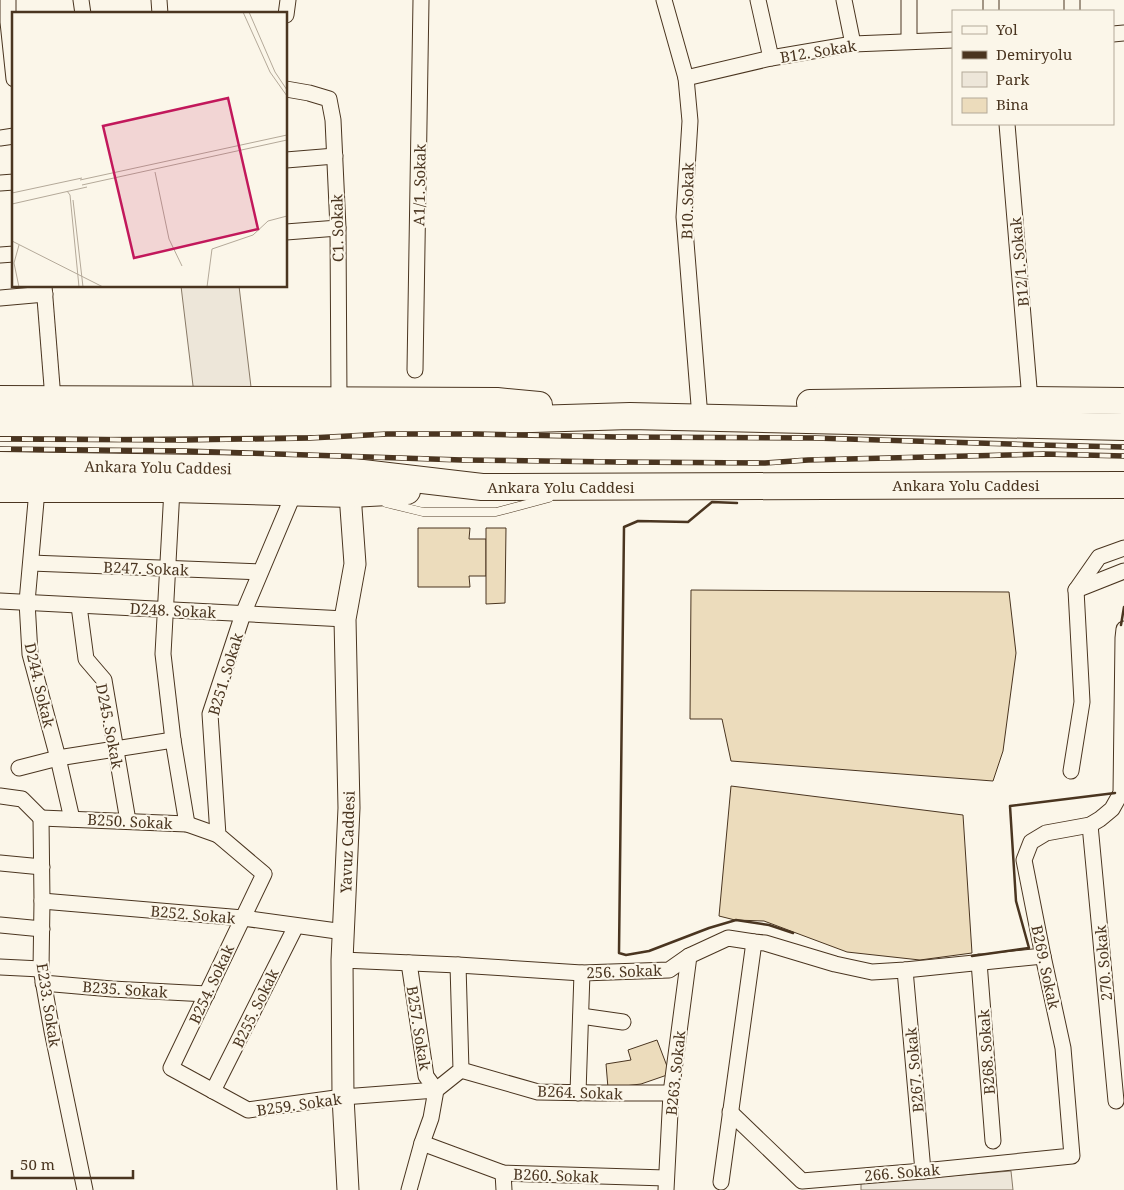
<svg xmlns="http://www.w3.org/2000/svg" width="1124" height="1190" viewBox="0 0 1124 1190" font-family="'Noto Serif',serif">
<rect width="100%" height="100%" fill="#fbf6e9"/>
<g fill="#ede6d9" stroke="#887966">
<path d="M 181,286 L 239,286 L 251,387 L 194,394 Z"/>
<path d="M 1011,1171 L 1013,1190 L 861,1190 L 861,1183 Z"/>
</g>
<g fill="#ecdcbc" stroke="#4a3520">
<path d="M 418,528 L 470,528 L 469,539 L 486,539 L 486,576 L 469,576 L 470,587 L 418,587 Z"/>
<path d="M 486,528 L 506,528 L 505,603 L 486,604 Z"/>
<path d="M 691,590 L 1009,592 L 1016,653 L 1003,751 L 993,781 L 731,761 L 722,719 L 690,719 Z"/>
<path d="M 731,786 L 963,815 L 972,953 L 920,960 L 847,952 L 764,921 L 735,920 L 719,916 Z"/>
<path d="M 657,1040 L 670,1074 L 641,1084 L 608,1088 L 606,1064 L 631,1060 L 628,1050 Z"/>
</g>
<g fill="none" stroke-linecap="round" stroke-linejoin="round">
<defs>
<path id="lane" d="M 386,503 L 423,512 L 496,512 L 549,498"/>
<g id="street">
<path d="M 8,0 L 8,22 L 14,79"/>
<path d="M 81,0 L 83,14"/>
<path d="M 159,0 L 160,14"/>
<path d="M 664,0 L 686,78 L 690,121 L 684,217 L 699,405"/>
<path d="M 758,0 L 771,58"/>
<path d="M 844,0 L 853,44"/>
<path d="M 909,0 L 909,41"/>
<path d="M 1072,0 L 1072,11"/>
<path d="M 991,11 L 991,0"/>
<path d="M 286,15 L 288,0"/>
<path d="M 1113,34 L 1124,33"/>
<path d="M 686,78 L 771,58 L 853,44 L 953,40"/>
<path d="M 286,89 L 309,93 L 329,99 L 333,120 L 338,228 L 339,400"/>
<path d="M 1007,124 L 1030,400"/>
<path d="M 0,138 L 14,136"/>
<path d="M 286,160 L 335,156"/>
<path d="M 0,183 L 14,182"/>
<path d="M 286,232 L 338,228"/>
<path d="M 0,255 L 14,254"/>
<path d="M 44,286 L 53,399"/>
<path d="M 0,298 L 45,294"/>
<path d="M 415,370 L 421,0"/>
<path d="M 172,489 L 163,654 L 173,740 L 187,824"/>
<path d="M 37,490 L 27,602 L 30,654 L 58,758 L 72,819"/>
<path d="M 294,493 L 243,614 L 210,714 L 218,835 L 264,874 L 171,1068 L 248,1110 L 343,1097 L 436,1090"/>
<path d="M 31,563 L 260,572"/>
<path d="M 1076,590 L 1124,571"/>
<path d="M 0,601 L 345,619"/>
<path d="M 79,606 L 86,659 L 104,680 L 128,821"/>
<path d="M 19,768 L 58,758 L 173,740"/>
<path d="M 1071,771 L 1082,702 L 1076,590 L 1099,557 L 1124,548"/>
<path d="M 0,796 L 22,799 L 41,818"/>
<path d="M 41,818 L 42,901 L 41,969 L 52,1031 L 85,1190"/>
<path d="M 41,818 L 187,824 L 218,835"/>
<path d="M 1090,825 L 1116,1101"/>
<path d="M 0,863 L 42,867"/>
<path d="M 42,901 L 243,918 L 344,932"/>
<path d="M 0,925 L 42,929"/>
<path d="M 342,960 L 458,965 L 582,973 L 669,970 L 689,956 L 728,938 L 754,942 L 765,943 L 835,964 L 872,972 L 905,970 L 1043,956"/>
<path d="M 979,962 L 993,1141"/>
<path d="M 409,963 L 426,1076 L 436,1090"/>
<path d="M 0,967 L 41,969"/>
<path d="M 905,970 L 923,1171"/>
<path d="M 43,983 L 112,989 L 207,994"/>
<path d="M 581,1016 L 623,1022"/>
<path d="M 461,1070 L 538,1092 L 597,1093 L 671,1093"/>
<path d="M 213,1091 L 296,926"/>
<path d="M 578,1093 L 582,973"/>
<path d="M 730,1112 L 802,1181 L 923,1171 L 1072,1156 L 1063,1048 L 1043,956 L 1024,860 L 1031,842 L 1046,833 L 1090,825 L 1100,819 L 1112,809 L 1121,793 L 1123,638 L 1124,629"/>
<path d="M 422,1143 L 503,1173 L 666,1178"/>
<path d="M 503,1173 L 504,1190"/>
<path d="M 721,1182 L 754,942"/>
<path d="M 409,1190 L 422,1143 L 431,1118 L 436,1090 L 461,1070 L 458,965"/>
<path d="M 666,1190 L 671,1093 L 689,956"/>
</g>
<path id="secondary" d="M 348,1190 L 343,1097 L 342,960 L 349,808 L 345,619 L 355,564 L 350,494"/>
<g id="highway">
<path d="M 0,399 L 497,401 L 539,405"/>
<path d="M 810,403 L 1030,400 L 1124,401"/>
<path d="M 0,423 L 111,424 L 466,421 L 630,416 L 1124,427"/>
<path d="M 0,465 L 337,470 L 482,487 L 1124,485"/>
<path d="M 0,489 L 172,489 L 350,494 L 407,491"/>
</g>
</defs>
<use href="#lane" stroke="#4a3520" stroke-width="9"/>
<use href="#street" stroke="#4a3520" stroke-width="17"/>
<use href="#secondary" stroke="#4a3520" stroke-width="23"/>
<use href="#highway" stroke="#4a3520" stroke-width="28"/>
<use href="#lane" stroke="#fbf6e9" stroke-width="8"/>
<use href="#street" stroke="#fbf6e9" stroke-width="15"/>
<use href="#secondary" stroke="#fbf6e9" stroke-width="21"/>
<use href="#highway" stroke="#fbf6e9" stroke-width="26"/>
<defs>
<g id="rail">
<path d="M 0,439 L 183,440 L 310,438 L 387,434 L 477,434 L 617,437 L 815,438 L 1040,445 L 1124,447"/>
<path d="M 0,449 L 184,451 L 462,460 L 617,462 L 765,463 L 808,460 L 1044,454 L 1124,456"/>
</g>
</defs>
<use href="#rail" stroke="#4a3520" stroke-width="5.5"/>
<use href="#rail" stroke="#fbf6e9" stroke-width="4" stroke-dasharray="11" stroke-linecap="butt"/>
<g stroke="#4a3520" stroke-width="2.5">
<path d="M 737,503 L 712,502 L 688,522 L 638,521 L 624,527 L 619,953 L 626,955 L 649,951 L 709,928 L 736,920 L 769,925 L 793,933"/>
<path d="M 1121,625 L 1124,607"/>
<path d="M 972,956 L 1029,948 L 1016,901 L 1010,806 L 1115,793"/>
</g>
</g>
<g text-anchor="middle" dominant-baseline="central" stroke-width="4" stroke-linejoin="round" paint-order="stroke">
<g font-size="15" fill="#4a3520" stroke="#fbf6e9">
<text transform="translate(818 51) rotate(-9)">B12. Sokak</text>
<text transform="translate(419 185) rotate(-89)">A1/1. Sokak</text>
<text transform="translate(687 201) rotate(-89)">B10. Sokak</text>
<text transform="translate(337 228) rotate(-91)">C1. Sokak</text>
<text transform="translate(1019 262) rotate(-95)">B12/1. Sokak</text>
<text transform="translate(158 467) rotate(1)">Ankara Yolu Caddesi</text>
<text x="966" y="485">Ankara Yolu Caddesi</text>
<text x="561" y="487">Ankara Yolu Caddesi</text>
<text transform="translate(146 568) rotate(2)">B247. Sokak</text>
<text transform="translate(173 610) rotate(3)">D248. Sokak</text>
<text transform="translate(225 674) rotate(-73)">B251. Sokak</text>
<text transform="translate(40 685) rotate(77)">D244. Sokak</text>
<text transform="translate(110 726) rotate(79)">D245. Sokak</text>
<text transform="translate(130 821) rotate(3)">B250. Sokak</text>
<text transform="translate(347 842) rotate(-88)">Yavuz Caddesi</text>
<text transform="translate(193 914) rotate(5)">B252. Sokak</text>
<text transform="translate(1103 963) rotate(-95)">270. Sokak</text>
<text transform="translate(1046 967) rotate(78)">B269. Sokak</text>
<text transform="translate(624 971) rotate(-2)">256. Sokak</text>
<text transform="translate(211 984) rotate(-65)">B254. Sokak</text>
<text transform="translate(125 989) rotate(4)">B235. Sokak</text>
<text transform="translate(49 1005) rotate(81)">E233. Sokak</text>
<text transform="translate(255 1008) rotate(-64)">B255. Sokak</text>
<text transform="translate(419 1028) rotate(81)">B257. Sokak</text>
<text transform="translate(986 1052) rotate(-94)">B268. Sokak</text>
<text transform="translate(914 1070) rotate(-95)">B267. Sokak</text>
<text transform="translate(675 1073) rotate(-84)">B263. Sokak</text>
<text transform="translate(580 1092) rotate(2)">B264. Sokak</text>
<text transform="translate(299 1104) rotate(-8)">B259. Sokak</text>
<text transform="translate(902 1172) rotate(-5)">266. Sokak</text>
<text transform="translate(556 1175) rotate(2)">B260. Sokak</text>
</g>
</g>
<g transform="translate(12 12)">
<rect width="275" height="275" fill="#fbf6e9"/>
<path fill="none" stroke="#b4a999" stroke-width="1" d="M 231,0 L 258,60 L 275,84M 237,0 L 263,60 L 275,78M 143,160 L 157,227 L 170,254M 68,168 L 275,123M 70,173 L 275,128M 55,179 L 58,183 L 67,275M 0,181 L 70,166M 61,188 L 71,275M 0,192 L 75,175M 0,229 L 91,275M 7,233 L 2,251 L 7,275M 195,275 L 200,237 L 241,223 L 256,209 L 275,204"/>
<path fill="#c2185b" fill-opacity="0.15" stroke="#c2185b" stroke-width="2.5" d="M 216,86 L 246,217 L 122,246 L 91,114 Z"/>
<rect width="275" height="275" fill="none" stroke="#4a3520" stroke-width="2.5"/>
</g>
<rect x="952" y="10" width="162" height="115" fill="#fbf6e9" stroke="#b4a999"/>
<rect x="962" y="26" width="25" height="8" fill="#fbf6e9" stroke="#b4a999"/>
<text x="996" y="35" font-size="15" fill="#4a3520">Yol</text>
<rect x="962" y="51" width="25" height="8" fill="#4a3520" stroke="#b4a999"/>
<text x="996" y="60" font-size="15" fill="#4a3520">Demiryolu</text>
<rect x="962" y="72" width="25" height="15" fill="#ede6d9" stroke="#b4a999"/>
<text x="996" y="85" font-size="15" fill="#4a3520">Park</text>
<rect x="962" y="98" width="25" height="15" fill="#ecdcbc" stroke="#b4a999"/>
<text x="996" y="110" font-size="15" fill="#4a3520">Bina</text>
<path d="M12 1170v8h121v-8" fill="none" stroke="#4a3520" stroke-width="2.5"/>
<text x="20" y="1170" font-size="15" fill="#4a3520" stroke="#fbf6e9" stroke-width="4" paint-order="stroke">50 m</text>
</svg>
